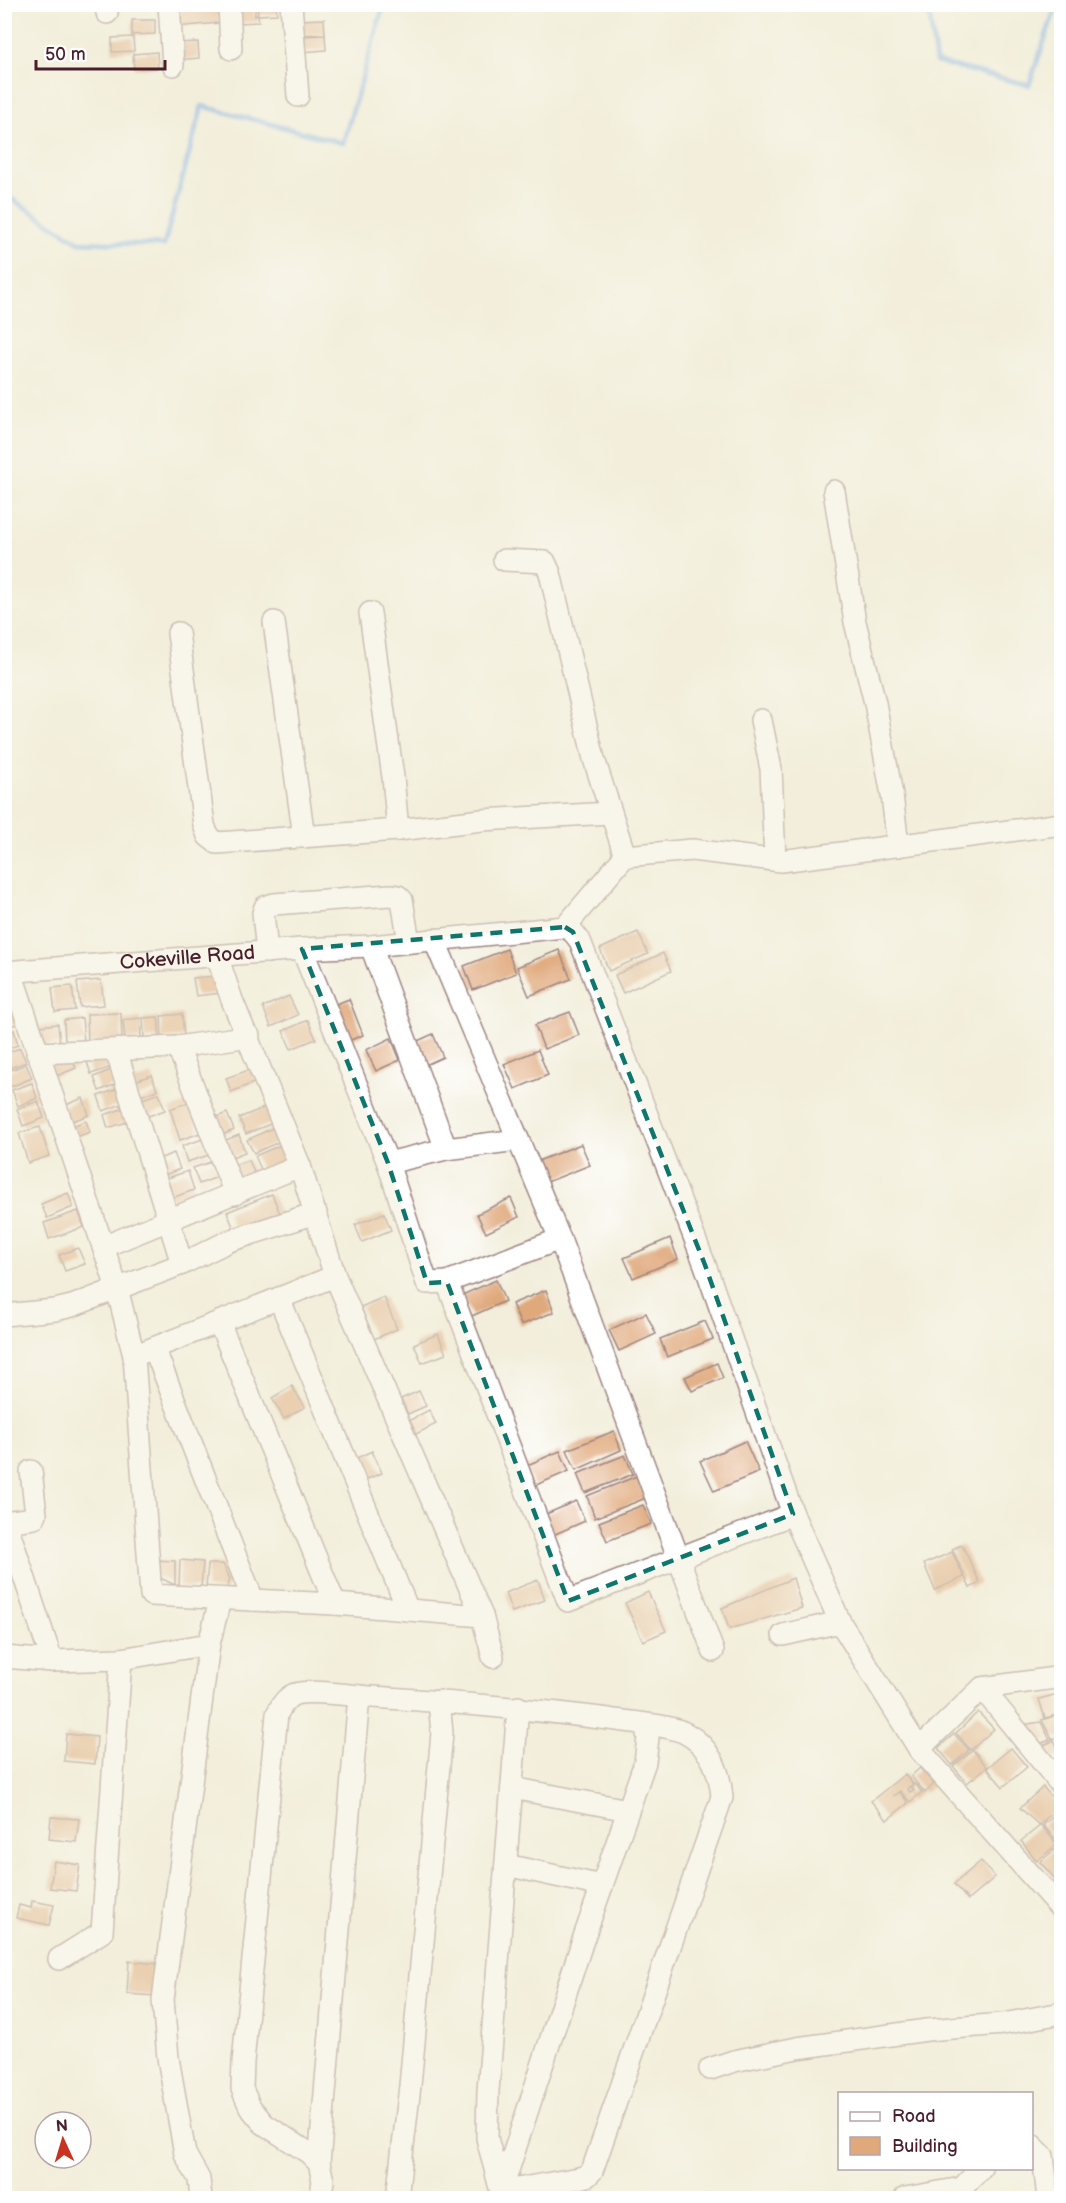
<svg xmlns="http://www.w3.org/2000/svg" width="1066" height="2203" viewBox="0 0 1066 2203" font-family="'Balsamiq Sans',sans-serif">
<rect width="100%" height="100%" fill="#fff"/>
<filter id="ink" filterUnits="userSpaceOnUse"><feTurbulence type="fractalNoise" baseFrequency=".0167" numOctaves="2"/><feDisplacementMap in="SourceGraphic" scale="12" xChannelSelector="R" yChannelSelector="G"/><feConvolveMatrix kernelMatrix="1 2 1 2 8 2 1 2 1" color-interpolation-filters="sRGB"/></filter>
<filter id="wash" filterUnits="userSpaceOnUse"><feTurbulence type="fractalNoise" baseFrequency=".008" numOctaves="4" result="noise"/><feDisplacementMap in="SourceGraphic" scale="24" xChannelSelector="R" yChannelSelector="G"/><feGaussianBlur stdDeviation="1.35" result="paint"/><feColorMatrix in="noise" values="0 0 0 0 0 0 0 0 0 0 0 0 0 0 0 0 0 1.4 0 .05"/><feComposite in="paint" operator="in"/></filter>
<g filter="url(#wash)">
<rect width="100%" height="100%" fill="#f2eedb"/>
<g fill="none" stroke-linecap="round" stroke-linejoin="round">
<g stroke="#79ace6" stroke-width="5">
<path d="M 928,4 L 936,62 L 1029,85 L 1057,4"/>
<path d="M 4,194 L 79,242 L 164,245 L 202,106 L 343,143 L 384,4"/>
</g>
</g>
<g id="blocks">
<g fill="#e0a97c">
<path d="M 199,4 L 218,5 L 219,23 L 175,27 L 174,10 L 196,9 L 196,6 Z"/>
<path d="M 257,4 L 276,4 L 277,14 L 258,15 L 259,22 L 237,23 L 236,8 L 255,7 L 255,16 L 258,15 Z"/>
<path d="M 324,19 L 325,34 L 301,35 L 301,20 Z"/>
<path d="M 132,20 L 155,20 L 155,34 L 132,35 Z"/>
<path d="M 325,35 L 326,50 L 302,52 L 301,36 Z"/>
<path d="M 133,37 L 134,51 L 112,52 L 112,38 Z"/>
<path d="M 198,42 L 199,58 L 177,60 L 176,43 Z"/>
<path d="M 157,52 L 158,68 L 134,69 L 133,54 Z"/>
<path d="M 638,932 L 648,954 L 609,971 L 600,949 Z"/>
<path d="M 507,949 L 516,973 L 473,990 L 464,966 Z"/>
<path d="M 559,950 L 571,979 L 529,996 L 517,967 Z"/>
<path d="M 663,953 L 671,971 L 623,993 L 615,975 Z"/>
<path d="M 216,976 L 221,993 L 196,996 L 193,978 Z"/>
<path d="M 101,980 L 104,1005 L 80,1007 L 77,982 Z"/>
<path d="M 72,986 L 75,1010 L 55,1012 L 52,988 Z"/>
<path d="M 289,996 L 298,1015 L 271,1027 L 263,1007 Z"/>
<path d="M 349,999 L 363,1035 L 346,1042 L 331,1006 Z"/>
<path d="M 12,1009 L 17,1024 L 4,1028 L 4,1011 Z"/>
<path d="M 570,1012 L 579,1035 L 544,1049 L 535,1025 Z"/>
<path d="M 121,1013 L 122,1042 L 88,1043 L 87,1014 Z"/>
<path d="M 182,1014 L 184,1037 L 162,1039 L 161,1016 Z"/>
<path d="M 158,1017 L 160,1038 L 144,1039 L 143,1018 Z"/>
<path d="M 82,1018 L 84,1042 L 65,1043 L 64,1020 Z"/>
<path d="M 140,1018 L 141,1039 L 125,1040 L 123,1020 Z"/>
<path d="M 308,1020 L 316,1039 L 291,1049 L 283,1031 Z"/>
<path d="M 58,1024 L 60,1044 L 41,1046 L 39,1026 Z"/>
<path d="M 14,1030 L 18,1045 L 4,1050 L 4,1033 Z"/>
<path d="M 433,1034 L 443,1057 L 421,1067 L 411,1044 Z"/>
<path d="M 391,1038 L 400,1060 L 376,1071 L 366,1050 Z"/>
<path d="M 20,1048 L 26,1062 L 4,1070 L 4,1054 Z"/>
<path d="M 538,1050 L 548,1075 L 515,1089 L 504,1064 Z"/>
<path d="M 110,1051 L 115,1066 L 91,1074 L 86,1059 Z"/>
<path d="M 69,1052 L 76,1068 L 54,1077 L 47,1061 Z"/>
<path d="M 26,1064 L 32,1078 L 10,1087 L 4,1073 Z"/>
<path d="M 113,1069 L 119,1083 L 99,1091 L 94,1077 Z"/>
<path d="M 252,1069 L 256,1082 L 231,1092 L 226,1078 Z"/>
<path d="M 152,1075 L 157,1090 L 138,1097 L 132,1082 Z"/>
<path d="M 32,1083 L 37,1098 L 18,1106 L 12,1090 Z"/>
<path d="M 117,1089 L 122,1104 L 103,1111 L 98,1096 Z"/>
<path d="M 159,1093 L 165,1110 L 143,1118 L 137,1101 Z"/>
<path d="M 83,1098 L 89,1115 L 67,1123 L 61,1107 Z"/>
<path d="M 38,1101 L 44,1118 L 23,1126 L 17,1109 Z"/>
<path d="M 189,1102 L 200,1133 L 180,1140 L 170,1109 Z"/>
<path d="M 268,1106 L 275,1122 L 246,1134 L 239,1118 Z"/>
<path d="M 125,1108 L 130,1121 L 108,1128 L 104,1115 Z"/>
<path d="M 227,1113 L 234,1130 L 217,1137 L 210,1120 Z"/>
<path d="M 86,1121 L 90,1132 L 71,1139 L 66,1128 Z"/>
<path d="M 277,1126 L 283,1140 L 254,1153 L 247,1140 Z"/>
<path d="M 40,1127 L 49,1156 L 28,1163 L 19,1133 Z"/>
<path d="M 239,1135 L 245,1152 L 224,1160 L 218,1143 Z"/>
<path d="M 203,1139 L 209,1155 L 187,1162 L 182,1146 Z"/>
<path d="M 283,1144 L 292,1164 L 264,1176 L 255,1156 Z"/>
<path d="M 581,1144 L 590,1165 L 547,1182 L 538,1161 Z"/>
<path d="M 174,1153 L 180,1169 L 162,1176 L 156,1160 Z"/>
<path d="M 249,1160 L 257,1180 L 236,1188 L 228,1167 Z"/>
<path d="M 214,1161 L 220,1176 L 199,1184 L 193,1168 Z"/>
<path d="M 188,1171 L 194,1190 L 169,1199 L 162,1180 Z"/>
<path d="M 68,1193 L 73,1207 L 47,1218 L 41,1204 Z"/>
<path d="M 272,1194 L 281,1216 L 236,1234 L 227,1212 Z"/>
<path d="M 511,1198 L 519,1217 L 486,1233 L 477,1214 Z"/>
<path d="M 78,1211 L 84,1227 L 49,1239 L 44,1223 Z"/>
<path d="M 384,1213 L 391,1230 L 362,1242 L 355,1225 Z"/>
<path d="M 670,1238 L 678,1259 L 633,1278 L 624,1258 Z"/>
<path d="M 78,1248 L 85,1264 L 65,1271 L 59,1255 Z"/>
<path d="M 496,1280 L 505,1301 L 472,1316 L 462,1295 Z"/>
<path d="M 546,1290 L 554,1312 L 521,1325 L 512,1304 Z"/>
<path d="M 384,1297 L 397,1329 L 374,1339 L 361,1307 Z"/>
<path d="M 646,1313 L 656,1334 L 619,1351 L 609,1330 Z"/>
<path d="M 705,1321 L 713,1339 L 667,1357 L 660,1339 Z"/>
<path d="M 438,1334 L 446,1354 L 422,1363 L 414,1344 Z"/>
<path d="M 717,1363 L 723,1378 L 692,1391 L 685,1377 Z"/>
<path d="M 292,1386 L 305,1407 L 284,1419 L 272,1398 Z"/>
<path d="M 419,1391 L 426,1406 L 408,1414 L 401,1399 Z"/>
<path d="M 429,1410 L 436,1424 L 416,1434 L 410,1420 Z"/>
<path d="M 614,1431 L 621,1450 L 576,1470 L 567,1450 Z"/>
<path d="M 745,1441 L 759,1472 L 714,1491 L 700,1461 Z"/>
<path d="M 372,1451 L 382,1473 L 360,1482 L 350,1461 Z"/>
<path d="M 560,1451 L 569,1471 L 534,1486 L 525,1466 Z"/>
<path d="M 625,1455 L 633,1474 L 585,1493 L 577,1474 Z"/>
<path d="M 637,1476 L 646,1498 L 595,1518 L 587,1496 Z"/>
<path d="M 576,1501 L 585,1521 L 553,1535 L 544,1515 Z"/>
<path d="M 643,1505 L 651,1524 L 607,1541 L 599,1522 Z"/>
<path d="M 962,1545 L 980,1583 L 970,1588 L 952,1549 Z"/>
<path d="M 952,1552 L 964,1577 L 935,1590 L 924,1564 Z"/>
<path d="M 154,1560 L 175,1561 L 175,1585 L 156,1576 Z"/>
<path d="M 180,1560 L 203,1562 L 201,1588 L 179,1587 Z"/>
<path d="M 208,1564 L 223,1564 L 230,1579 L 226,1591 L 206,1588 Z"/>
<path d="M 793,1578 L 802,1608 L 729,1629 L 722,1608 Z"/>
<path d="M 538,1580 L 545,1600 L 512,1612 L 505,1593 Z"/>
<path d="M 648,1592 L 666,1631 L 643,1641 L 625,1603 Z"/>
<path d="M 1058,1694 L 1062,1705 L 1062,1736 L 1052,1739 L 1042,1720 L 1057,1715 L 1045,1718 L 1039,1699 Z"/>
<path d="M 978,1712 L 994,1729 L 971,1750 L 956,1733 Z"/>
<path d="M 1041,1722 L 1050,1740 L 1034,1746 L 1021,1725 Z"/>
<path d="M 66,1734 L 97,1737 L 95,1764 L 64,1761 Z"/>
<path d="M 954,1734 L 969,1750 L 952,1765 L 938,1748 Z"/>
<path d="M 1054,1740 L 1061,1755 L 1046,1762 L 1039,1748 Z"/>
<path d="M 1011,1748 L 1027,1767 L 1003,1787 L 987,1768 Z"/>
<path d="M 973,1750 L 987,1767 L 967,1783 L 953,1766 Z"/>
<path d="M 920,1768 L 934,1784 L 925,1793 L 911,1776 Z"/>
<path d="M 905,1774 L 913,1784 L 907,1789 L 910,1792 L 914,1790 L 911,1787 L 915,1784 L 922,1792 L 910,1802 L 900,1791 L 893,1796 L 900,1792 L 908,1803 L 887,1820 L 871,1801 Z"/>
<path d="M 1043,1787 L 1060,1806 L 1039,1825 L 1020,1808 Z"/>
<path d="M 1062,1809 L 1062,1839 L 1058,1842 L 1043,1825 Z"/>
<path d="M 51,1817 L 79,1819 L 76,1842 L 49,1839 Z"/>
<path d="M 1041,1825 L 1057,1844 L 1037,1861 L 1021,1841 Z"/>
<path d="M 1058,1846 L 1062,1850 L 1062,1891 L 1054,1882 L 1056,1880 L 1040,1862 Z"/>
<path d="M 54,1861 L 80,1865 L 76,1891 L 50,1888 Z"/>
<path d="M 981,1861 L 995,1877 L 968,1900 L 954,1884 Z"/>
<path d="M 32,1901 L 54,1905 L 49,1925 L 16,1918 L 19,1905 L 31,1908 Z"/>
<path d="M 129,1961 L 158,1964 L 155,1996 L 127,1994 Z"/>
</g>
</g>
</g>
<g filter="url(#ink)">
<use href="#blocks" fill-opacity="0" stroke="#9e8683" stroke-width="1.5"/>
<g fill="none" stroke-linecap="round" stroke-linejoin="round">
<defs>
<g id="minor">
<path d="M 106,4 L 107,13"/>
<path d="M 169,4 L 173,65"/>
<path d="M 229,4 L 231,49"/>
<path d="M 291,4 L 298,96"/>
<path d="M 834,491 L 855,622 L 875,703 L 892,795 L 898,846"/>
<path d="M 504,560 L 545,562 L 550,573 L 594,759 L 625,856"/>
<path d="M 370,613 L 393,777 L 398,830"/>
<path d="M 274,622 L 304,837"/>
<path d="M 178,633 L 204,825 L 208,836 L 217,843 L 398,830 L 482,820 L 611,813"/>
<path d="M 761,720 L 771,769 L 775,860"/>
<path d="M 565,927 L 625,856 L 692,850 L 781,861 L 1062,824"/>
<path d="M 434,939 L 560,1239 L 713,1651"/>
<path d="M 371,946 L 446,1149"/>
<path d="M 302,949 L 388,1163 L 427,1283 L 447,1282 L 560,1239"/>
<path d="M 267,952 L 263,913 L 265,907 L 274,904 L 390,895 L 398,896 L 402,900 L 409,942"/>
<path d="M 217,956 L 232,1000 L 300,1166 L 335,1276 L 482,1616 L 493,1657"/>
<path id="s1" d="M 4,972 L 302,949 L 371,946 L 565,927 L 573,932 L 580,941 L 705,1265 L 793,1514 L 840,1622 L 919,1749 L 1062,1910"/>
<path d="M 11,972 L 117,1288 L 134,1356 L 151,1595 L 335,1604 L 482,1616"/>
<path d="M 178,1047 L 235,1194"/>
<path d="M 116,1050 L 182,1264"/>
<path d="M 37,1053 L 178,1047 L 249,1036"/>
<path d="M 388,1163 L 446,1149 L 518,1140"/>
<path d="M 103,1247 L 300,1166"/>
<path d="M 447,1282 L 568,1601 L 793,1514"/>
<path d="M 279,1298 L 408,1610"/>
<path d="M 4,1315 L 55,1310 L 72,1306 L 182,1264 L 229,1241 L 316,1213"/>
<path d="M 219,1322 L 335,1604"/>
<path d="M 154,1348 L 253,1600"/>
<path d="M 141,1353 L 335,1276"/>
<path d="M 4,1522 L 34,1518 L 36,1514 L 31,1471"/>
<path d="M 6,1522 L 52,1661"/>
<path d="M 783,1635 L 840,1622"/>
<path d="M 4,1657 L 52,1661 L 121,1659 L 209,1644 L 220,1600"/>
<path d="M 982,1688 L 1062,1786"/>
<path d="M 919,1749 L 982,1688 L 1062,1677"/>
<path d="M 512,1788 L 628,1810"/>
<path d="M 506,1865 L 602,1886"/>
<path d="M 59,1959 L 102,1932 L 121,1659"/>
<path d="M 710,2069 L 734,2061 L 797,2048 L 927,2030 L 1003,2024 L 1062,2013"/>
<path d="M 1032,2145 L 1043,2156 L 1048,2198"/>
<path d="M 319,2163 L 359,1696"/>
<path d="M 501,2192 L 487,2138 L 488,2091 L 518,1707"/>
<path d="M 201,2198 L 199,2179 L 185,2154 L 168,2058 L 163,2000 L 209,1644"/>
<path d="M 320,2198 L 323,2181 L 319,2163 L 309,2153 L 264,2124 L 250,2107 L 242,2089 L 243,2062 L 277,1714 C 281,1706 286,1697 295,1694 C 313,1689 353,1696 373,1697 C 452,1702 530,1709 609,1719 C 628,1722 670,1725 685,1733 C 710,1746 720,1771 722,1797 L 592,2171 L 587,2176 L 579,2178 L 501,2192 L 582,1943 L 645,1762 L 648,1738 L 645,1724"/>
<path d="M 397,2198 L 410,2086 L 442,1733 L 439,1701"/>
<path d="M 905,2198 L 962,2188 L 981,2168"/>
</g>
</defs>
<use href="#minor" stroke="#9e8683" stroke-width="24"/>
<use href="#minor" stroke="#fff" stroke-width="21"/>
</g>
</g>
<path d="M0 0H1066V2203H0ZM 565,927 L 573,932 L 705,1265 L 793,1514 L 568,1601 L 447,1282 L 427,1283 L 388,1163 L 302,949 Z" fill="#f2eedb" fill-opacity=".55" fill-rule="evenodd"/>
<path fill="none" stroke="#0f766e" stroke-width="4.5" stroke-dasharray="12 8" stroke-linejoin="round" d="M 565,927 L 573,932 L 705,1265 L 793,1514 L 568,1601 L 447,1282 L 427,1283 L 388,1163 L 302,949 Z"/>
<g text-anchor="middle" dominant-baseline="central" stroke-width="4.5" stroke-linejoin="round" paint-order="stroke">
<g font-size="20" fill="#4a1f2b" stroke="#fff">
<text stroke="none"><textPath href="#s1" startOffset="184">Cokeville Road</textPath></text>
</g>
</g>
<rect width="1066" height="2203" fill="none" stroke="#fff" stroke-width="24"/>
<rect x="838" y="2092" width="195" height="78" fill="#ffffff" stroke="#b7a5aa" stroke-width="1.5"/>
<rect x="850" y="2112" width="30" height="9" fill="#ffffff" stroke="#b7a5aa" stroke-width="1.5"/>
<text x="892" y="2122" font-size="18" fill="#4a1f2b">Road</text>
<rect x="850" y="2137" width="30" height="18" fill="#e0a97c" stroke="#b7a5aa" stroke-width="1.5"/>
<text x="892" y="2152" font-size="18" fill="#4a1f2b">Building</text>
<g transform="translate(63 2140) rotate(356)"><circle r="28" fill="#ffffff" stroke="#b7a5aa" stroke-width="1.5"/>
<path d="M0-4.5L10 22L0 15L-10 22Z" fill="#c8321e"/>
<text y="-9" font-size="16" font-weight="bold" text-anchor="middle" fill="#4a1f2b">N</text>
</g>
<path d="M36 60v9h129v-9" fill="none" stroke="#4a1f2b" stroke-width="3"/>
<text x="45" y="60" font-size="18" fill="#4a1f2b" stroke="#ffffff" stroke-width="4.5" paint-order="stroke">50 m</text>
</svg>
